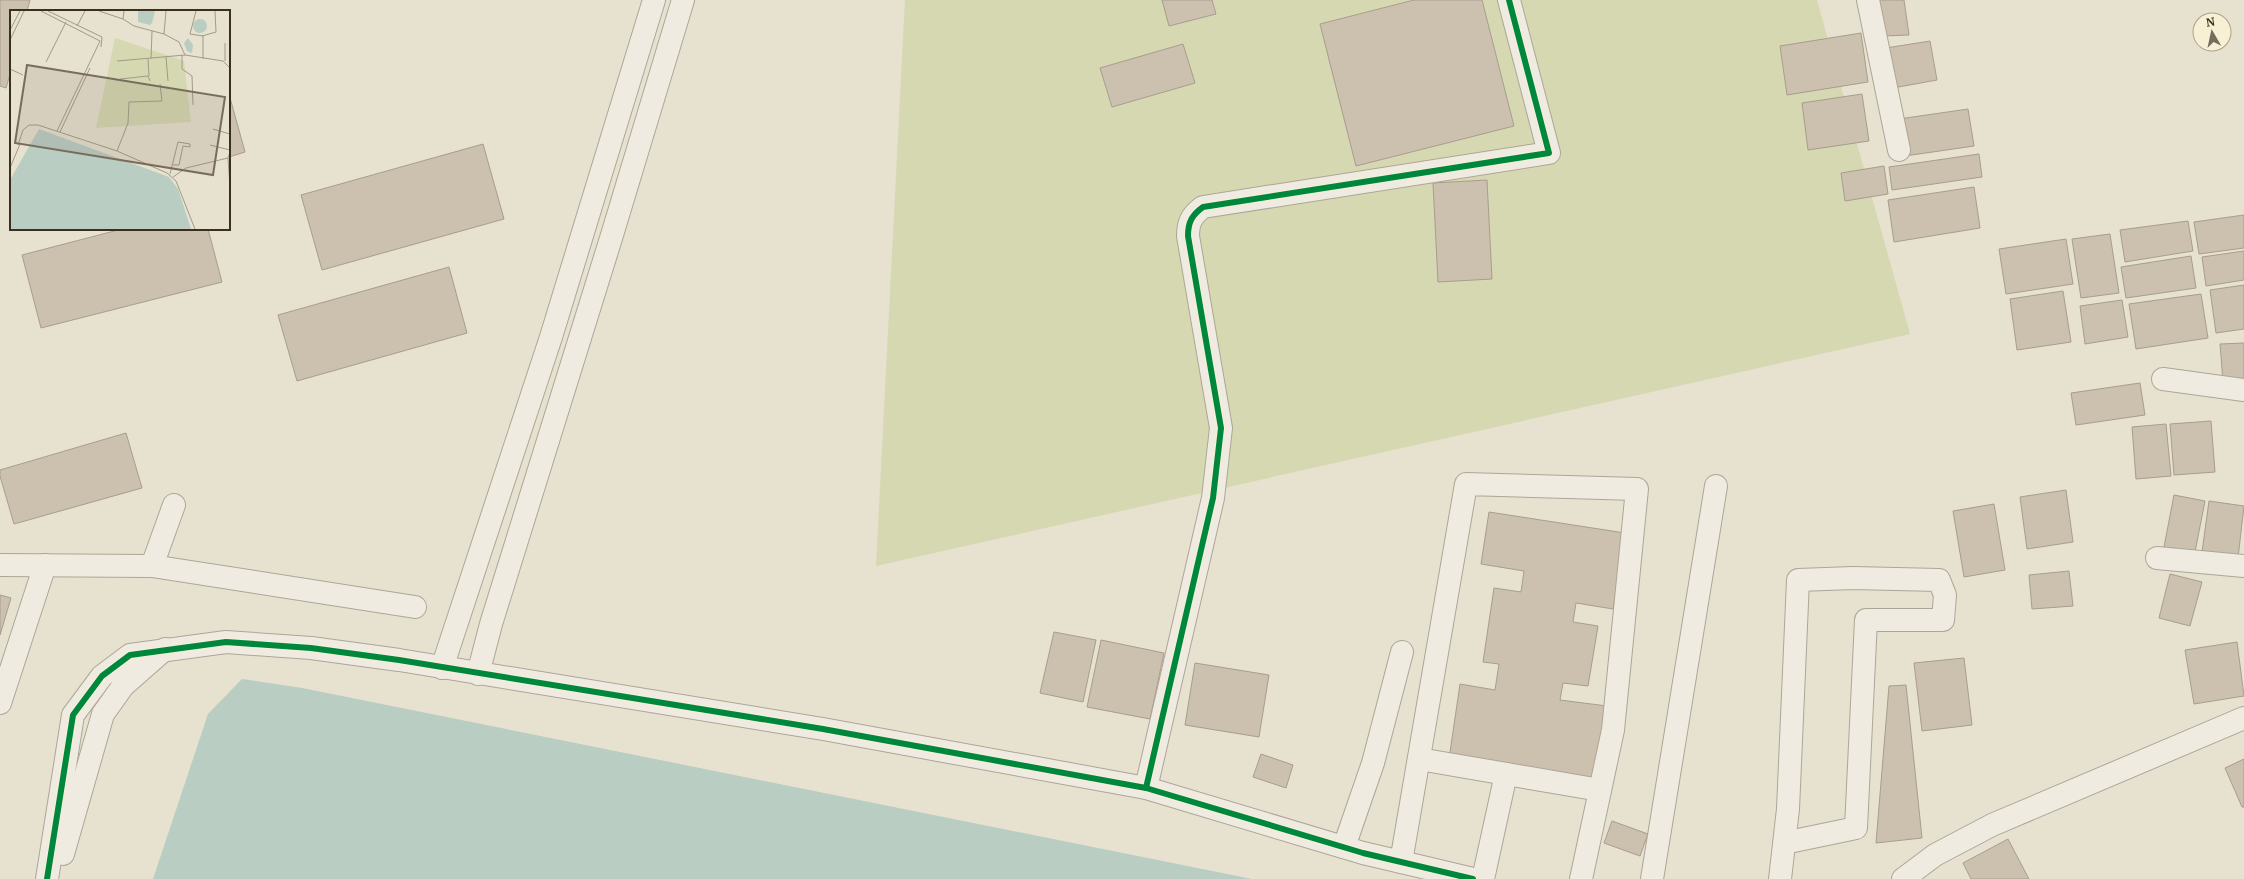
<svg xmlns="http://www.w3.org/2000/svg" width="2244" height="879" viewBox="0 0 2244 879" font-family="Merriweather,serif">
<rect width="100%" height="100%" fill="#e7e1cf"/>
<path fill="#d5d8b1" d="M 905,0 L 1817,0 L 1910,334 L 876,566 Z"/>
<path fill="#bacdc3" d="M 242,679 L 302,688 L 1252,879 L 153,879 L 208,714 Z"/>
<g fill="#ccc0af" stroke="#a89d8e">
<path d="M 0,0 L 30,0 L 27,11 L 11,11 L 11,71 L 6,88 L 0,86 Z"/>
<path d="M 1162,0 L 1212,0 L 1216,14 L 1169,26 Z"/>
<path d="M 1414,0 L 1482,0 L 1514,126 L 1356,166 L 1320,24 Z"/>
<path d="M 1879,0 L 1904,0 L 1909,35 L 1883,36 Z"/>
<path d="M 1861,33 L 1868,82 L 1787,95 L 1780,46 Z"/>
<path d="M 1930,41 L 1937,80 L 1893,88 L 1886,48 Z"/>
<path d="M 1183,44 L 1195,83 L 1112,107 L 1100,68 Z"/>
<path d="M 229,94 L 245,152 L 229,157 Z"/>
<path d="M 1862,94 L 1869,141 L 1808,150 L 1802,103 Z"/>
<path d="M 1968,109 L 1974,146 L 1905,156 L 1899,119 Z"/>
<path d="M 483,144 L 504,219 L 322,270 L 301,195 Z"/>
<path d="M 1979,154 L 1982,177 L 1892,190 L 1889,167 Z"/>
<path d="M 1884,166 L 1888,194 L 1845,201 L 1841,173 Z"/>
<path d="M 1487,180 L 1492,279 L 1438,282 L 1433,183 Z"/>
<path d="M 1974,187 L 1980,228 L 1894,242 L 1888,200 Z"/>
<path d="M 2244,215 L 2244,248 L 2199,254 L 2194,222 Z"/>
<path d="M 2188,221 L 2193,251 L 2125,262 L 2120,230 Z"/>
<path d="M 122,229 L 208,229 L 222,282 L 41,328 L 22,255 Z"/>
<path d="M 2110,234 L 2119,293 L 2081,298 L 2072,239 Z"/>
<path d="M 2066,239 L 2073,284 L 2006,294 L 1999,249 Z"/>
<path d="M 2244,251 L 2244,280 L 2206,286 L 2202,257 Z"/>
<path d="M 2191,256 L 2196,288 L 2126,298 L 2121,267 Z"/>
<path d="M 449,267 L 467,333 L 297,381 L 278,315 Z"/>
<path d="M 2244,285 L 2244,329 L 2216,333 L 2210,290 Z"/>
<path d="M 2063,291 L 2071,342 L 2017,350 L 2010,299 Z"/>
<path d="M 2201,294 L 2208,338 L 2136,349 L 2129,304 Z"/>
<path d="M 2122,300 L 2128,337 L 2085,344 L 2080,306 Z"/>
<path d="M 2244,343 L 2244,380 L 2223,381 L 2220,344 Z"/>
<path d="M 2140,383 L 2145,415 L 2076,425 L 2071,393 Z"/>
<path d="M 2211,421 L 2215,472 L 2174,475 L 2170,424 Z"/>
<path d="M 2166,424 L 2171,476 L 2136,479 L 2132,427 Z"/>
<path d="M 126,433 L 142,488 L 14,524 L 0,476 L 0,470 Z"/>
<path d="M 2066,490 L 2073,542 L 2027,549 L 2020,497 Z"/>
<path d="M 2174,495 L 2205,501 L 2194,557 L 2163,552 Z"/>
<path d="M 2209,501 L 2244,506 L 2238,558 L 2202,552 Z"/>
<path d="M 1994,504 L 2005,570 L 1964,577 L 1953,511 Z"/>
<path d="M 1489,512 L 1625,533 L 1613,609 L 1576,603 L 1573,622 L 1598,626 L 1588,686 L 1563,683 L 1560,700 L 1607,706 L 1596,781 L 1449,759 L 1460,684 L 1495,690 L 1499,664 L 1483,662 L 1494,588 L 1521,592 L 1524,571 L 1481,564 Z"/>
<path d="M 2069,571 L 2073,606 L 2032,609 L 2029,575 Z"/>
<path d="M 2170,574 L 2202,582 L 2190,626 L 2159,618 Z"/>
<path d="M 0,595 L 11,598 L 0,635 Z"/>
<path d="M 1054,632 L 1096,640 L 1083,702 L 1040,693 Z"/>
<path d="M 1101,640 L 1164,653 L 1150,719 L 1087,707 Z"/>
<path d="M 2237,642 L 2244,696 L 2194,704 L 2185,650 Z"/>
<path d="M 1964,658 L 1972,725 L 1922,731 L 1914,663 Z"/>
<path d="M 1195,663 L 1269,675 L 1259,737 L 1185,725 Z"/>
<path d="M 1906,685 L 1922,838 L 1876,843 L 1889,686 Z"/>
<path d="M 1261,754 L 1293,765 L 1286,788 L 1253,777 Z"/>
<path d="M 2244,759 L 2244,807 L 2242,807 L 2225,768 Z"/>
<path d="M 1612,821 L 1648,834 L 1640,856 L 1604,843 Z"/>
<path d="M 2008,839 L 2029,879 L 1971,879 L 1963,863 Z"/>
</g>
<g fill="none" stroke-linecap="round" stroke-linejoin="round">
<defs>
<g id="minor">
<path d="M 1868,0 L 1899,150"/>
<path d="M 2163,379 L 2244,390"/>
<path d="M 2157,558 L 2244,566"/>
<path d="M 0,565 L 152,566 L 415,607"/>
<path d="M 152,566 L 174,505"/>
<path d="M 442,668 L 551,337 L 654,0"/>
<path d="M 478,674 L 491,624 L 612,235 L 683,0"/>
<path d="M 0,703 L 45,565"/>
<path d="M 1419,759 L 1600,790"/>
<path d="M 1146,788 L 1213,498 L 1221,428 L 1188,236 C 1188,222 1192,215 1203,207 L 1549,153 L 1509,0"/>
<path d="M 1344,847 L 1373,763 L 1402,652"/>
<path d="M 63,854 L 103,714 L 123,686 L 165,649"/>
<path d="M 1401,862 L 1466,484 L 1637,489 L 1613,730 L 1581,879"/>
<path d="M 47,879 L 73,715 L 102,676 L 130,655 L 226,642 L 311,648 L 399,660 L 823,729 L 1146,788 L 1363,853 L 1473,879"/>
<path d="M 1483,879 L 1506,774"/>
<path d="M 1652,879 L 1716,486"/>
<path d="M 1780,879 L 1788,809 L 1798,580 L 1853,578 L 1939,580 L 1945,595 L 1943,620 L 1866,620 L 1856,828 L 1784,843"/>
<path d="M 1903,879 L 1935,855 L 1992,825 L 2244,718"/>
</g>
</defs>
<use href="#minor" stroke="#ada697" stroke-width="24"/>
<use href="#minor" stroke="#efebe1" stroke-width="22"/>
<defs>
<g id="cycleway">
<path d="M 1146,788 L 1213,498 L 1221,428 L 1188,236 C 1188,222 1192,215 1203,207 L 1549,153 L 1509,0"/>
<path d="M 47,879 L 73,715 L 102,676 L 130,655 L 226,642 L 311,648 L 399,660 L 823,729 L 1146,788 L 1363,853 L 1473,879"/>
</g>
</defs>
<use href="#cycleway" stroke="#f8f0d5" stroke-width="8"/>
<use href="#cycleway" stroke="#00873e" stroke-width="6"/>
</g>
<g transform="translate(10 10)">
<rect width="220" height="220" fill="#e7e1cf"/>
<path d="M 105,28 L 174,51 L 181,112 L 86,118 Z" fill="#d5d8b1"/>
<path d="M 128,1 L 145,1 L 142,13 L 140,15 L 128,12 ZM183 16a7 7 0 1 1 14 0a7 7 0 1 1-14 0ZM 178,28 L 183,35 L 182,43 L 177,41 L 174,33 ZM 29,119 L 159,167 L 168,179 L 181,219 L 0,219 L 0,170 Z" fill="#bacdc3"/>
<path fill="none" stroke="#a39a88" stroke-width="1" d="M 31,1 L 90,31 L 47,121M 38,1 L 92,27 L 91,37M 89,1 L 113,9M 114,1 L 113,9 L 124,16 L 154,24M 156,1 L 154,24 L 169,32 L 175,45 L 213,51 L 220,58M 186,1 L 180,24 L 193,26 L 193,49M 67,16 L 75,1M 0,20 L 10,1M 192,26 L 206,22 L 205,1M 0,30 L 14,1M 172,45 L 172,59 L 182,66 L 183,95M 156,47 L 158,71M 138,49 L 139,66M 141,49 L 142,21M 107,51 L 175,45M 215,51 L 215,33M 36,52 L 56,12M 0,59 L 13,65M 110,69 L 138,66 L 140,71M 203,119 L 220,124M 50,122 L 80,58M 8,135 L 13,120 L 19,115 L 28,115 L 107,141 L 157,163 L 166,171 L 185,219M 200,135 L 220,140M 107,141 L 118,113 L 119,92 L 152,91 L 150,74M 218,148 L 220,177M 0,158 L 10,134M 160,164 L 168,132 L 180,134 L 180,137 L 173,136 L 169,155 L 163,155M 163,167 L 176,158 L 218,148 L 220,142"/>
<path fill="#786d5c" fill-opacity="0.15" stroke="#786d5c" stroke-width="2" d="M 17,55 L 215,87 L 203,165 L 5,133 Z"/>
<rect width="220" height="220" fill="none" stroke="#3d2f1e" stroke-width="2"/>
</g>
<g transform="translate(2212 32) rotate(351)"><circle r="19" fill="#f8f0d5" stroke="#ada38c"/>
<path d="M0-3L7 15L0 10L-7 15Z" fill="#786d5c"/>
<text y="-6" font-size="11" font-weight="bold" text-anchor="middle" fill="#3d2f1e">N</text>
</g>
</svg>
